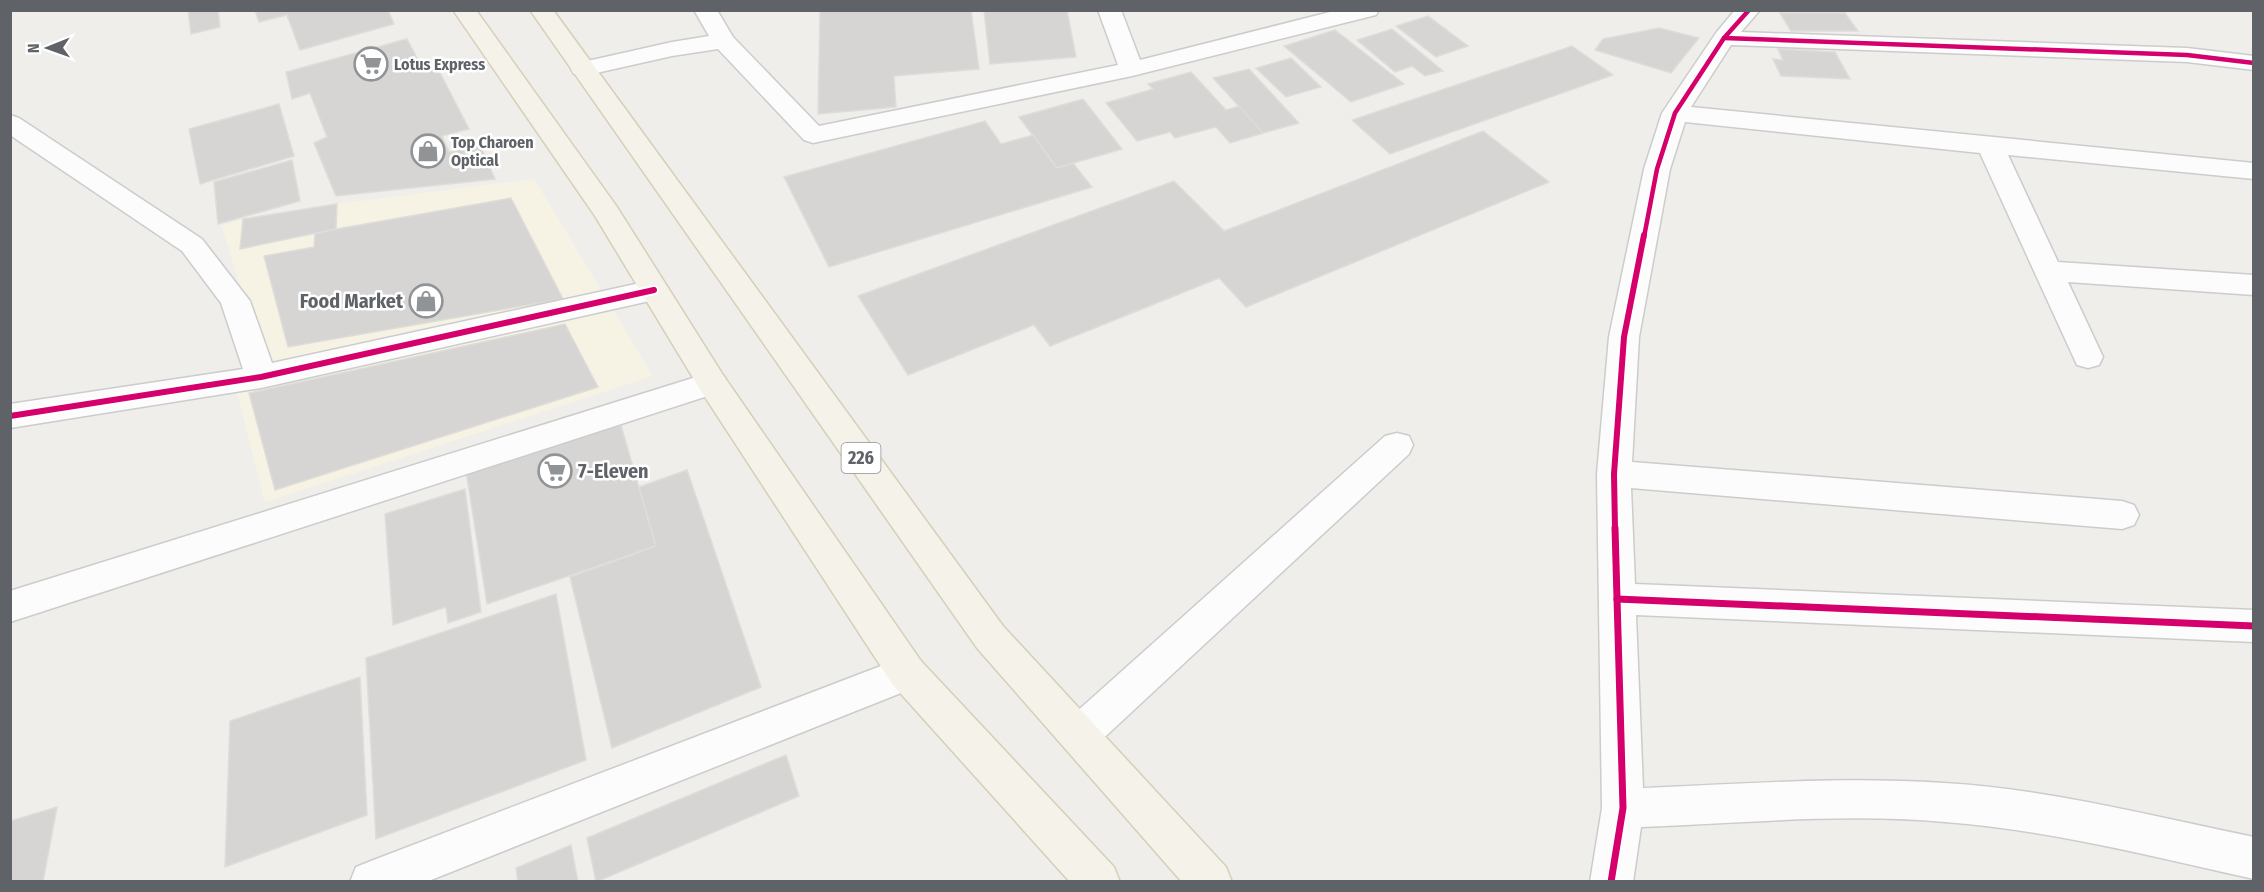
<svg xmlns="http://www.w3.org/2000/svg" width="2264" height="892" viewBox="0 0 2264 892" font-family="'Fira Sans Condensed',sans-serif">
<rect width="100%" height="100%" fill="#efeeea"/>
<path fill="#f7f3e4" d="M 534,179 L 653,376 L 265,502 L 237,392 L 270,384 L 222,226 L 243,219 L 337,204 Z"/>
<g fill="#d6d5d3" stroke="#deddd9" stroke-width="1.5">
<path d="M 188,10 L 218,10 L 220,27 L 191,34 Z"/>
<path d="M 255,10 L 388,10 L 394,24 L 300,50 L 287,15 L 259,22 Z"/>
<path d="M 820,10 L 971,10 L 979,69 L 894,76 L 896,107 L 818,114 Z"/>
<path d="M 984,10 L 1067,10 L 1076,57 L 990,64 Z"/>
<path d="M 1780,13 L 1845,13 L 1858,31 L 1791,31 Z"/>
<path d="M 1428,16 L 1468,46 L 1436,57 L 1396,26 Z"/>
<path d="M 1659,28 L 1699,38 L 1671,73 L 1595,50 L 1603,39 Z"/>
<path d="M 1392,29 L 1443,71 L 1425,76 L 1412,66 L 1395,72 L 1357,40 Z"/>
<path d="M 1335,30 L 1404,84 L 1351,102 L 1284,46 Z"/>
<path d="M 407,39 L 424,71 L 437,67 L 469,129 L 442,136 L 449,152 L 480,145 L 495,179 L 336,196 L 314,143 L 327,137 L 310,93 L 292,99 L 286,72 Z"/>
<path d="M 1572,46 L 1613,75 L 1390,154 L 1352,120 Z"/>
<path d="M 1778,49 L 1835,52 L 1850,79 L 1781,76 L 1773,59 L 1783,60 Z"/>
<path d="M 1291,58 L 1321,87 L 1286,97 L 1256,68 Z"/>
<path d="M 1249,69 L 1299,123 L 1263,133 L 1213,78 Z"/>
<path d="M 1191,72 L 1226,110 L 1239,106 L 1263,133 L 1230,143 L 1216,127 L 1175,138 L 1170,132 L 1137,141 L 1106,103 L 1153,89 L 1148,84 Z"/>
<path d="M 1083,99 L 1122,149 L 1057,168 L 1019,117 Z"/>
<path d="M 279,104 L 294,156 L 200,184 L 189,129 Z"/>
<path d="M 985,121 L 1001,144 L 1033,135 L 1057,168 L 1073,163 L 1092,187 L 829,267 L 784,177 Z"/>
<path d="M 1483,131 L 1549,182 L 1246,307 L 1219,278 L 1050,346 L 1034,325 L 908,375 L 858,296 L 1174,181 L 1224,231 Z"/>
<path d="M 292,160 L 300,201 L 218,224 L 214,182 Z"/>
<path d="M 511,198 L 563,299 L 288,347 L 264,256 L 314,247 L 315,233 Z"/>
<path d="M 337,204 L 336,229 L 240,249 L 243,219 Z"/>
<path d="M 565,324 L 598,387 L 275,490 L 249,393 Z"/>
<path d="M 620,422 L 656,546 L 487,604 L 466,471 Z"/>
<path d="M 687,470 L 761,687 L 612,748 L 570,577 L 656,546 L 639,487 Z"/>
<path d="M 465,489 L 481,612 L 448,623 L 446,607 L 393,625 L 385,514 Z"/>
<path d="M 556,594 L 586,760 L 376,839 L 366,658 Z"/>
<path d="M 360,677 L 367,815 L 225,867 L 230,721 Z"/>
<path d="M 786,755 L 799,796 L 596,882 L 587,838 Z"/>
<path d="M 57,807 L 43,882 L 10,882 L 10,821 Z"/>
<path d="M 571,845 L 578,882 L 518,882 L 516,868 Z"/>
</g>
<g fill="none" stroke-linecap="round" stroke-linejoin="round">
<defs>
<g id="minor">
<path d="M 694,10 L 717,10 L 733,37 L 819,126 L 1118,65 L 1098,10 L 1121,10 L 1140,60 L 1338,10 L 1379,10 L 1376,15 L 1132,76 L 813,143 L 804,140 L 718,49 L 672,56 L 583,76 L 574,74 L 571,69 L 574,64 L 583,62 L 672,42 L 709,36 Z"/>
<path d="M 1735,10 L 1760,10 L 1741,32 L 2187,48 L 2254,56 L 2254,70 L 2187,62 L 1731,45 L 1691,107 L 2254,163 L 2254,179 L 2008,155 L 2058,262 L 2254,275 L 2254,295 L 2068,282 L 2103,357 L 2099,365 L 2088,368 L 2077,365 L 1980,153 L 1685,122 L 1670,169 L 1639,337 L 1632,462 L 2122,501 L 2134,505 L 2139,515 L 2134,525 L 2122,529 L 1631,488 L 1635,584 L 2254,610 L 2254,642 L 1636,615 L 1643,788 C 1743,784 1844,776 1944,783 C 2048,789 2151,816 2254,837 L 2254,879 C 2151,856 2050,830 1945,822 C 1845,813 1742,823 1641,827 L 1633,882 L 1590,882 L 1602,808 L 1597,474 L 1609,337 L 1644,169 L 1662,113 L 1716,33 Z"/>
<path d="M 10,115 L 19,118 L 202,239 L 250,301 L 272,363 L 654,280 L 664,283 L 669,290 L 664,297 L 654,300 L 261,388 L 10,428 L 10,404 L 243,369 L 221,303 L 182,251 L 10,135 Z"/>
<path d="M 712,372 L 723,375 L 728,383 L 723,391 L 10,622 L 10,591 Z"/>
<path d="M 1397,433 L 1409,436 L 1413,445 L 1409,454 L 1093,748 L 1079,753 L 1065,748 L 1059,735 L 1065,722 L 1385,436 Z"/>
<path d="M 907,656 L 921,661 L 926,673 L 921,685 L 426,882 L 350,882 L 356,867 L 371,861 Z"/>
</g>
<g id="major">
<path d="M 453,10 L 476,10 L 617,207 L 723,375 L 921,661 L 1114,867 L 1120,882 L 1070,882 L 893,685 L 701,391 L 595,216 Z"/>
<path d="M 530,10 L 553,10 L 1003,626 L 1226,867 L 1232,882 L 1182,882 L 977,648 Z"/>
</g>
</defs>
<use href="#minor" stroke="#cbcccc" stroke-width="3"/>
<use href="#major" stroke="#d7ceb8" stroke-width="3"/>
<use href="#minor" fill="#fdfcfc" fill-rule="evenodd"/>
<use href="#major" fill="#f4f2e9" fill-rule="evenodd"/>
<defs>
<g id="cycleway-far2">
<path d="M 1724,38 L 2187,55 L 2254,63"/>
<path d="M 1644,237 L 1657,169 L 1675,113 L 1724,38 L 1749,10"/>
</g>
<g id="cycleway-far1">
<path d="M 10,416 L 261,377 L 654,290"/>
<path d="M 1615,529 L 1614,474 L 1624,337 L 1644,235"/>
</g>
<g id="cycleway">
<path d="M 1617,599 L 2254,626"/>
<path d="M 1611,882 L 1623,808 L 1615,528"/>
</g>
</defs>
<use href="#cycleway-far2" stroke="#fff" stroke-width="8"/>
<use href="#cycleway-far1" stroke="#fff" stroke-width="10"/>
<use href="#cycleway" stroke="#fff" stroke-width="10"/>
<use href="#cycleway-far2" stroke="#d6006c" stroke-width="4.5"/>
<use href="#cycleway-far1" stroke="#d6006c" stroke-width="6"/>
<use href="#cycleway" stroke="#d6006c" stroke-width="7"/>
</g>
<defs>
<symbol id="supermarket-ring" viewBox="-11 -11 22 22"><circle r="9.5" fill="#fff" stroke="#919496" stroke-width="1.5"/><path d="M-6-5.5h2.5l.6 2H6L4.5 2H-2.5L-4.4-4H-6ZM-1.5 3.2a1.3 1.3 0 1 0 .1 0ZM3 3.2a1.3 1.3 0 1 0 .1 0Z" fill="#919496"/></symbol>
<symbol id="shop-ring" viewBox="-11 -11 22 22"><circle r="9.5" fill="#fff" stroke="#919496" stroke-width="1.5"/><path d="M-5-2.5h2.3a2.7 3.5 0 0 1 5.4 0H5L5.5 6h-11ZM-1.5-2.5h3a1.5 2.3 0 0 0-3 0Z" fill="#919496"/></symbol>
</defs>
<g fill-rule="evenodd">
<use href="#supermarket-ring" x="352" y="45" width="38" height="38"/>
<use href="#shop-ring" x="409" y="132" width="38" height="38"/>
<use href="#shop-ring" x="407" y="282" width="38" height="38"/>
<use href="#supermarket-ring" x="536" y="452" width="38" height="38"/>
</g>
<g text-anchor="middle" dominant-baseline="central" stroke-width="5" stroke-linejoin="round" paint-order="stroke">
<g font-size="16" font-weight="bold" fill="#5f6368" stroke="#fff" text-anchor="start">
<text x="394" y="64">Lotus Express</text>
<text x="451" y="142">Top Charoen<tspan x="451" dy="18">Optical</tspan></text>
</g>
<rect fill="#fff" stroke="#8f9295" stroke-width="1.5" x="841.5" y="443" width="39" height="30" rx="4.5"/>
<g font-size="18" font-weight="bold" fill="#5f6368">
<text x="861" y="458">226</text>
</g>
<g font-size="20" font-weight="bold" fill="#5f6368" stroke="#fff" text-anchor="end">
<text x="403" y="301">Food Market</text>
<text x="578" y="471" text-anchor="start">7-Eleven</text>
</g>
</g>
<rect width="2264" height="892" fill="none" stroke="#5f6368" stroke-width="24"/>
<g transform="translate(48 48) rotate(269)" stroke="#ffffff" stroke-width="4.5" paint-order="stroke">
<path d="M0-4.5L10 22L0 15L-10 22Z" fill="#5f6368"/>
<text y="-9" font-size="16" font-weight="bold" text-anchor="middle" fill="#5f6368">N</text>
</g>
</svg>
